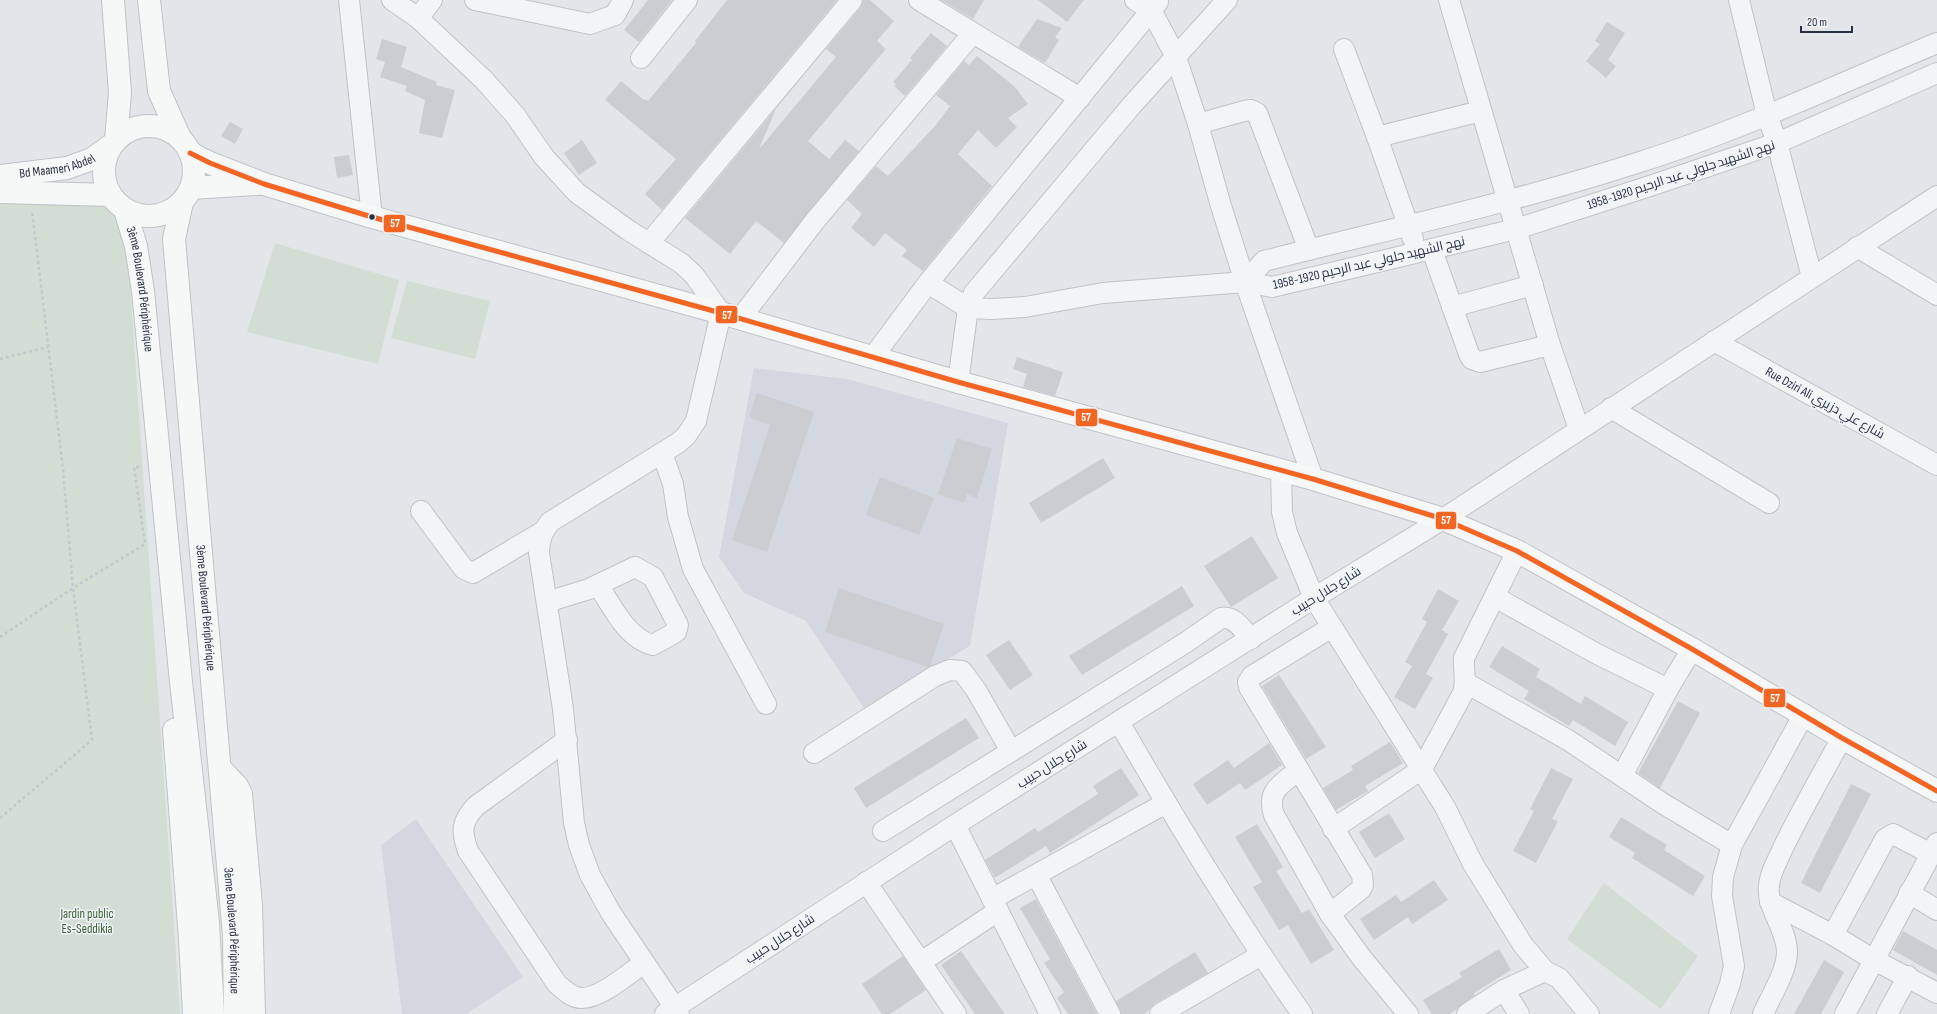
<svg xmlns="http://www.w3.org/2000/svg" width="1937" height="1014" viewBox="0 0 1937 1014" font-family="'Sofia Sans Condensed',Cairo,sans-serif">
<rect width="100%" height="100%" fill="#e3e6e9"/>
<g fill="#d3d7df">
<path d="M 754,368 L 847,379 L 1008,423 L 970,646 L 864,708 L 806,621 L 744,593 L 719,557 Z"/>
<path d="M 416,819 L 523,977 L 466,1014 L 402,1014 L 381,845 Z"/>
</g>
<g fill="#d2ddd3">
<path d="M 0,194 L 125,210 L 180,1014 L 0,1014 Z"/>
<path d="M 275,243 L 399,280 L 378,364 L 247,332 Z"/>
<path d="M 407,281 L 490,301 L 475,359 L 391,338 Z"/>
<path d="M 1604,883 L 1698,956 L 1661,1009 L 1567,939 Z"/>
</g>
<g fill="#cbcdd1">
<path d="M 648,0 L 672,0 L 639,42 L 624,30 Z"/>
<path d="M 727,0 L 837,0 L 660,212 L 662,210 L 645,194 L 676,159 L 605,100 L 621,81 L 644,100 L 645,99 L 648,101 L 696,43 L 695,41 Z"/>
<path d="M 863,0 L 870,0 L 894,21 L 877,41 L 886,49 L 808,141 L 829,159 L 845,140 L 859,151 L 784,243 L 756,221 L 730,254 L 685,218 L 776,109 L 759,149 L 836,57 L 826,49 L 861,7 Z"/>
<path d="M 941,0 L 984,0 L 973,19 Z"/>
<path d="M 1038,0 L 1084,0 L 1067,22 Z"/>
<path d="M 1037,19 L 1062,28 L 1055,37 L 1059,40 L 1045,63 L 1018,47 Z"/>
<path d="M 1607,22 L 1625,33 L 1608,60 L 1616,66 L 1606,78 L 1586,61 L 1600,44 L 1595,41 Z"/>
<path d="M 931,33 L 947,46 L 905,96 L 894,86 L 896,84 L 893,82 L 912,60 L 910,58 Z"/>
<path d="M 382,39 L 407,47 L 401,67 L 437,82 L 436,85 L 455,90 L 442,138 L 419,133 L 425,100 L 405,91 L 407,86 L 380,77 L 385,62 L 376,59 Z"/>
<path d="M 977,56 L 1015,87 L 1028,104 L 1008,118 L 1017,127 L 996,148 L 978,130 L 958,154 L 992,186 L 923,271 L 902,256 L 907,250 L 885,233 L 874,247 L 851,228 L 862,214 L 847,200 L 876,166 L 888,176 L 935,126 L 950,106 L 936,95 L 964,61 L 969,65 Z"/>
<path d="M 230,122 L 243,129 L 235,144 L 221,136 Z"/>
<path d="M 582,140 L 597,163 L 579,175 L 564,153 Z"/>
<path d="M 349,155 L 353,175 L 337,178 L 334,157 Z"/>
<path d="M 1017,357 L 1063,372 L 1055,396 L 1023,387 L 1027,374 L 1013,369 Z"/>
<path d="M 757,393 L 814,412 L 767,552 L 732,540 L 770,425 L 749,417 Z"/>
<path d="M 957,438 L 992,449 L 977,498 L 967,494 L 964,503 L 938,494 Z"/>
<path d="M 1103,458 L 1115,478 L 1041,523 L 1029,503 Z"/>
<path d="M 880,477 L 934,498 L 919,535 L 866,515 Z"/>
<path d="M 1252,536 L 1278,578 L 1231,607 L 1204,566 Z"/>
<path d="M 1182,586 L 1194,606 L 1082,675 L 1069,656 Z"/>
<path d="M 839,588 L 944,624 L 930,666 L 928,667 L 825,632 Z"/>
<path d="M 1438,589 L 1459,601 L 1442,630 L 1448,634 L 1426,674 L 1433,678 L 1415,709 L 1394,697 L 1412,666 L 1405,662 L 1427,622 L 1422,619 Z"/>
<path d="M 1009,640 L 1033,675 L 1010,690 L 986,655 Z"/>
<path d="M 1502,646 L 1540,669 L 1536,677 L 1581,704 L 1585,696 L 1628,722 L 1615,746 L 1573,720 L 1569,726 L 1524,699 L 1529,691 L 1489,667 Z"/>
<path d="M 1279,675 L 1326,747 L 1306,759 L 1262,686 Z"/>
<path d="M 1678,701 L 1700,713 L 1660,788 L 1638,773 Z"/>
<path d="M 966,718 L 979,738 L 866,808 L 854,788 Z"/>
<path d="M 1390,742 L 1403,763 L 1365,786 L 1368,791 L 1336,810 L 1323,788 L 1353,770 L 1351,766 Z"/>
<path d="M 1269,743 L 1282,765 L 1245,790 L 1240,783 L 1207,805 L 1193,784 L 1228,760 L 1234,768 Z"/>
<path d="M 1121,768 L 1139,795 L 1050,853 L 1046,846 L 995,878 L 985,860 L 1035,828 L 1038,832 L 1098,794 L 1093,786 Z"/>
<path d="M 1551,768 L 1573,779 L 1552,819 L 1558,821 L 1536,863 L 1513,851 L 1534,811 L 1530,809 Z"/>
<path d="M 1851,784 L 1871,794 L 1820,893 L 1801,883 Z"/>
<path d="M 1389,813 L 1405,839 L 1375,858 L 1359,832 Z"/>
<path d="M 1621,817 L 1667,845 L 1664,850 L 1705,876 L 1693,896 L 1632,858 L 1635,853 L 1609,837 Z"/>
<path d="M 1257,824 L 1283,867 L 1276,871 L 1302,913 L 1309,909 L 1334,950 L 1311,964 L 1288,925 L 1279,930 L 1253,887 L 1262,882 L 1235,837 Z"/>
<path d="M 1434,880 L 1448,900 L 1412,924 L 1408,917 L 1374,940 L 1360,919 L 1396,895 L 1401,902 Z"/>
<path d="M 1036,899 L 1097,1014 L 1068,1014 L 1057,998 L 1064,992 L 1044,963 L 1050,959 L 1020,908 Z"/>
<path d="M 1903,931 L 1937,950 L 1937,975 L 1893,950 Z"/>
<path d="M 1499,949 L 1511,970 L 1474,993 L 1475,995 L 1450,1014 L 1432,1014 L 1423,1000 L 1462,977 L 1459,973 Z"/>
<path d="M 961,951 L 1005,1014 L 975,1014 L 941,965 Z"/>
<path d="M 1195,952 L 1208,973 L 1154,1004 L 1149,1010 L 1144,1014 L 1121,1014 L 1116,1001 Z"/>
<path d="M 903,956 L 926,990 L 890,1014 L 882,1014 L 862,984 Z"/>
<path d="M 1824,960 L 1844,972 L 1821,1014 L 1794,1014 Z"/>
</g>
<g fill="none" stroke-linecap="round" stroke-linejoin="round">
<defs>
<g id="minor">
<path d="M 349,0 L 372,217"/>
<path d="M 392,0 L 418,18 L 484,80 L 515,115 L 544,157 L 577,193 L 628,230 L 681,263 L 694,275 L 721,313 L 696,421 L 686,436 L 678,443 L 550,522 C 542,533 539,540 539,553 L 563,709 L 574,823 L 579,845 L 590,875 L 611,913 L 679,1014"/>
<path d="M 475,0 L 590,24 L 615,15 L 623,0"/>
<path d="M 919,0 L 1080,98"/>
<path d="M 1135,0 L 1151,10 L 1176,57 L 1198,124 L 1221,206 L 1245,282 L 1313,479"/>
<path d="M 1449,0 L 1550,345 L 1579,429"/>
<path d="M 1739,0 L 1767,115 L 1777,143 L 1812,277"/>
<path d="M 418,18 L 432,0"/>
<path d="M 1344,49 L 1377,137 L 1413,239"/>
<path d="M 641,58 L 687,0"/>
<path d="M 1198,124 L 1244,111 L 1251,110 L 1257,113 L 1309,250"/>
<path d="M 1377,137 L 1481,111"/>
<path d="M 649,243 L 852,0"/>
<path d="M 1857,247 L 1937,295"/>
<path d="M 1432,250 L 1469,354 L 1472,359 L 1480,362 L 1550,345"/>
<path d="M 1245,282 L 1264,261 C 1390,229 1516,202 1640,162 C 1741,130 1839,84 1937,43"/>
<path d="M 928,283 L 968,308 L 992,309 L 1025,307 L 1103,293 L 1245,282 L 1272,287 L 1516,229 L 1653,185 L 1777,143 L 1937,73"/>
<path d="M 1452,307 L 1533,285"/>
<path d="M 740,319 L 814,222 L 973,33"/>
<path d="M 1714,341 L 1937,465"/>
<path d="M 873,357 L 928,283 L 1158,2"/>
<path d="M 958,382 L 968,308 L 974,293 L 1132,105 L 1227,0"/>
<path d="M 1611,408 L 1769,503"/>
<path d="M 662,453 L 673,484 L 678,517 L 693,569 L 766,704"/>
<path d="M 1281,470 L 1282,512 L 1287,533 L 1314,598 L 1445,807 L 1473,864 L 1523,945 L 1545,971 L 1559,978 L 1589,1014"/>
<path d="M 421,511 L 464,569 L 473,573 L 542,532"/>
<path d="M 1495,597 L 1597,654 L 1668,689 L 1692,649"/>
<path d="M 547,602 L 589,589 L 635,567 L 653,577 L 678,625 L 676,632 L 653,645 C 627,639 612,606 598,585"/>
<path d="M 1466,683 L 1568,740 L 1662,803 L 1732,845"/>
<path d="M 1119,722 C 1176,821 1236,920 1302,1014"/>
<path d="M 567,740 L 476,806 C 461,822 461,831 468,851 L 557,984 C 564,990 572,998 581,998 C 600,999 629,973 644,963"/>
<path d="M 814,753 L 935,676 L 950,670 L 962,671 L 976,690 L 1011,751"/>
<path d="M 1299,770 C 1282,784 1266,790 1274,815 L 1330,914 L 1361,957 L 1408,1014"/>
<path d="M 1622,776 L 1668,689"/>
<path d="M 955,825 L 1050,1014"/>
<path d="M 1333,829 L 1422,769 L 1463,693 C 1467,681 1463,670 1464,658 L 1517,551"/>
<path d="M 883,831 L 1185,643 L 1221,618 C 1234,615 1243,630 1251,639"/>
<path d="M 1037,876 L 1110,1014"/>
<path d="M 866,882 L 956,1014"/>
<path d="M 1909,893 L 1937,910"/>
<path d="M 992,899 L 1166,803"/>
<path d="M 1770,902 L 1833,935 L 1874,960 L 1937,993"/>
<path d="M 1330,914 L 1361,889 L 1363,885 L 1362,875 L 1249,687 L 1248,682 L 1252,676 L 1332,627"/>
<path d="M 1833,935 L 1885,839 L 1893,834 L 1931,854"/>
<path d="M 921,962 L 998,911"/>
<path d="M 1504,990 L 1519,1014"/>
<path d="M 665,1014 L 955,825 L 1314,598 L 1443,519 L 1937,196"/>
<path d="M 1160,1014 L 1261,955"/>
<path d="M 1467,1014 L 1504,990 L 1545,971"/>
<path d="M 1719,1014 L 1730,984 L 1734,966 L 1722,896 L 1723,877 L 1732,845 L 1804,714"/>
<path d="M 1763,1014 C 1771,996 1787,971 1787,952 C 1787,928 1766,909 1769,885 C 1770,872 1778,860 1783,848 C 1801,811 1822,774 1842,738"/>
<path d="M 1845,1014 L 1937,843"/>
<path d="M 1887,1014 L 1908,976"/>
</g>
<g id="major">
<path d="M 113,0 L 120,93 L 116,139"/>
<path d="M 149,0 L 159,91 L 180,138"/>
<circle cx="149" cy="171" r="45"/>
<path d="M 190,153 L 210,163 L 264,184 L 372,217 L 721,313 L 958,382 L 1313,479 L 1443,519 L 1517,551 L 1692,649 L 1842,738 L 1937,791"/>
<path id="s1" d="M 0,176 L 67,168 L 92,159 L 110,146"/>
<path d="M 191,188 L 257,184"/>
<path d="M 0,192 L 110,195"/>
<path id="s2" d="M 182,202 L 174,239 L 234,936 L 235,1014"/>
<path id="s3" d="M 125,210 L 136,246 L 143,291 L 181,682 L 208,922 L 213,1014"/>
<path d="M 174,730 L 190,939 L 194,1014"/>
<path d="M 221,769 L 237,786 L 241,794 L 251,905 L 254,1014"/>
</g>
</defs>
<use href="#minor" stroke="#c0c2c7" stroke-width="22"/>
<use href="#major" stroke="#bfc3c7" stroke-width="24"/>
<g stroke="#c4c7cc" stroke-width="2.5" stroke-dasharray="3 3" stroke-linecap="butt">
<path d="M 0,359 L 48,347"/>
<path d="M 0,637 L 73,588 L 63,469 L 32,211"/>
<path d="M 0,818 L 92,740 L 73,588 L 145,544 L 134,467 L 142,467"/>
</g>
<use href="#minor" stroke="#f3f4f5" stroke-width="20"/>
<use href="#major" stroke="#f6f7f7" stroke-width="22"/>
<defs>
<path id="bus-1" d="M 190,153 L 210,163 L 264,184 L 372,217 L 721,313 L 958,382 L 1313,479 L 1443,519 L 1517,551 L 1692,649 L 1842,738 L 1937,791"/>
</defs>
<use href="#bus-1" stroke="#f1f4f8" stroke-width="8"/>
<use href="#bus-1" stroke="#f26522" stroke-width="5"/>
</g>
<circle fill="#273145" stroke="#f1f4f8" stroke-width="1.5" cx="372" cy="217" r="3.5"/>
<g text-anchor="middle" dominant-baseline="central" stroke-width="3" stroke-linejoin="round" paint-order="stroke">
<g font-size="13" fill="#273145" stroke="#f1f4f8">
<text stroke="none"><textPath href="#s1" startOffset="58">Bd Maameri Abdel</textPath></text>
<text transform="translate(1681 175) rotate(-18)">نهج الشهيد جلولي عبد الرحيم 1920-1958</text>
<text transform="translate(1369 263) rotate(-13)">نهج الشهيد جلولي عبد الرحيم 1920-1958</text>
<text stroke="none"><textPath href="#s3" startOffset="81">3ème Boulevard Périphérique</textPath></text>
<text transform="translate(1825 403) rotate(29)">Rue Dziri Ali شارع علي دزيري</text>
<text transform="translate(1326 591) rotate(-32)">شارع جلال حبيب</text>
<text stroke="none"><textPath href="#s2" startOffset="408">3ème Boulevard Périphérique</textPath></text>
<text transform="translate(1052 764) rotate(-32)">شارع جلال حبيب</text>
<text stroke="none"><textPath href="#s2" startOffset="732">3ème Boulevard Périphérique</textPath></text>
<text transform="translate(780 939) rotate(-33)">شارع جلال حبيب</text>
</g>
<g font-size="13" fill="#396333" stroke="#f1f4f8">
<text x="87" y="914">Jardin public<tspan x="87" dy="15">Es-Seddikia</tspan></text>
</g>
</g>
<g stroke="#f1f4f8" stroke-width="1.5">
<rect x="383" y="214" width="23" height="19" rx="4" fill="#f26522"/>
<rect x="715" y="305" width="23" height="19" rx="4" fill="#f26522"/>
<rect x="1075" y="408" width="23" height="19" rx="4" fill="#f26522"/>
<rect x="1435" y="511" width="22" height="19" rx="4" fill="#f26522"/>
<rect x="1763" y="688" width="23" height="20" rx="4" fill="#f26522"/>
</g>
<g font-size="11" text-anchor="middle" font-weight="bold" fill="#fff">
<text x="395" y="227">57</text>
<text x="727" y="319">57</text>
<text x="1086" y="421">57</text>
<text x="1446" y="524">57</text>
<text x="1775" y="702">57</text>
</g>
<path d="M1801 26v6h51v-6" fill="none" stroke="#273145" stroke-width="2"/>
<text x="1807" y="26" font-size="12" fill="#273145" stroke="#f1f4f8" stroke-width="3" paint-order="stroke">20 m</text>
</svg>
